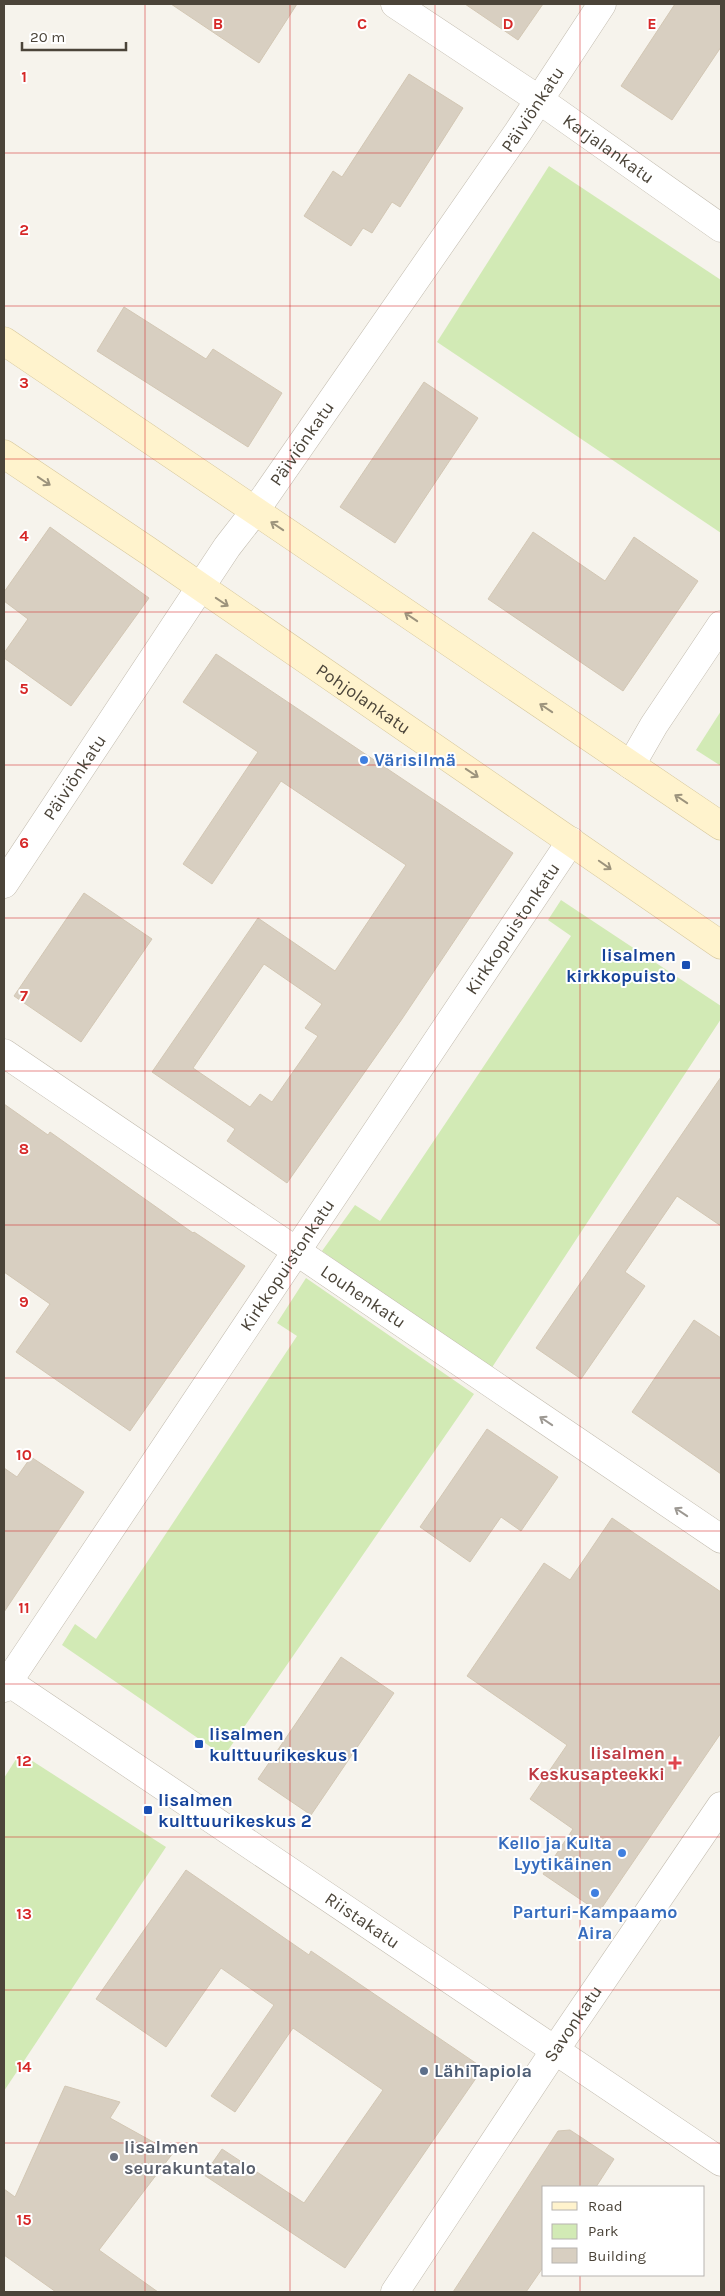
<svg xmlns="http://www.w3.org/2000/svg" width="725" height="2296" viewBox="0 0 725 2296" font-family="Karla,sans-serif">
<rect width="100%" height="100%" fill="#f6f3ec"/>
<g fill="#d2eab5">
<path d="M 549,166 L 721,280 L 721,533 L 437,342 Z"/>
<path d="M 721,711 L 721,766 L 696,750 Z"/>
<path d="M 561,900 L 721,1006 L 721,1019 L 491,1369 L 322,1251 L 355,1205 L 380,1221 L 571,936 L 548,920 Z"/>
<path d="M 306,1278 L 474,1394 L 224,1756 L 62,1645 L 75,1624 L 96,1639 L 297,1336 L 277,1323 Z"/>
<path d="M 20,1753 L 166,1847 L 4,2091 L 4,1778 Z"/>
</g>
<g fill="#d8cfc1" stroke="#d3c7b4" fill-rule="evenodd">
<path d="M 171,4 L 297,4 L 259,63 Z"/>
<path d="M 465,4 L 543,4 L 518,40 Z"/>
<path d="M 675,4 L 721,4 L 721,47 L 672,120 L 621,86 Z"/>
<path d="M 409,74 L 463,108 L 400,207 L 392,202 L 372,233 L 363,228 L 351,246 L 304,216 L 333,171 L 342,177 Z"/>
<path d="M 124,307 L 206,359 L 213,349 L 282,393 L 248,447 L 97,351 Z"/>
<path d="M 424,382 L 478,418 L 395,543 L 340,507 Z"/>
<path d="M 50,527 L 149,598 L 71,706 L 4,658 L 4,653 L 28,619 L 4,601 L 4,592 Z"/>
<path d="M 533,532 L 605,581 L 634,537 L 698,581 L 623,691 L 488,599 Z"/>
<path d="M 216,654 L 513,853 L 402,1019 L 287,1183 L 227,1141 L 235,1129 L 152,1072 L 258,918 L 335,971 L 406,865 L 281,781 L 212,884 L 183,864 L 258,752 L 183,702 ZM 264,964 L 322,1004 L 305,1028 L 318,1036 L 272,1102 L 260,1094 L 250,1107 L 193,1068 Z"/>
<path d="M 84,893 L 152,939 L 81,1042 L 14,996 Z"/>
<path d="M 721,1077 L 721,1226 L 677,1196 L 625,1272 L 645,1286 L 581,1379 L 536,1348 Z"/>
<path d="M 4,1104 L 48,1135 L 50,1132 L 193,1233 L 194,1232 L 245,1266 L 130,1431 L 16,1352 L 50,1304 L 4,1272 Z"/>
<path d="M 694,1320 L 721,1338 L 721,1474 L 632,1412 Z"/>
<path d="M 487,1429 L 558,1477 L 521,1531 L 501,1517 L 470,1562 L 420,1527 Z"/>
<path d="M 31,1457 L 84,1492 L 4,1612 L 4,1468 L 17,1477 Z"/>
<path d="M 612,1518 L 721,1592 L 721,1733 L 599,1912 L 543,1874 L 573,1829 L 530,1799 L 567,1745 L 467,1676 L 544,1563 L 570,1580 Z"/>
<path d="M 341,1657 L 394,1693 L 311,1815 L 258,1779 Z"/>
<path d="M 186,1870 L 309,1955 L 311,1951 L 483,2068 L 345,2268 L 204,2175 L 222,2149 L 304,2203 L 383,2090 L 293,2028 L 235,2112 L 211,2096 L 274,2005 L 221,1968 L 166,2047 L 96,1999 Z"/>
<path d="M 65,2086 L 120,2102 L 110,2118 L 173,2153 L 99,2250 L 158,2292 L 56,2292 L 4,2255 L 4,2189 L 15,2197 Z"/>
<path d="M 570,2130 L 614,2159 L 596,2187 L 544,2187 L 544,2266 L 526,2292 L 453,2292 L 558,2131 Z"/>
</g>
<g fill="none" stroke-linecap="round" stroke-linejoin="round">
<defs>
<g id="street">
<path id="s1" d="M 395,4 L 538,99 L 721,228"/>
<path d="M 631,765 L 654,725 L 721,625"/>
<path id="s2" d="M 4,884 L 227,547 L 255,511 L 518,132 L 602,4"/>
<path id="s3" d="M 4,1053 L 721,1539"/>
<path id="s4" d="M 4,1679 L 721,2162"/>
<path id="s5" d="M 4,1688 L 571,841"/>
<path id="s6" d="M 395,2292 L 555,2050 L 721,1806"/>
</g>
<g id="secondary">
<path d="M 4,341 L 721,826"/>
<path id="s7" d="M 4,454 L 147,550 L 721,945"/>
</g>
</defs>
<use href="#street" stroke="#c2bbae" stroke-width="29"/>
<use href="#secondary" stroke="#d6c79b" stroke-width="29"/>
<use href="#street" stroke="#fff" stroke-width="28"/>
<use href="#secondary" stroke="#fff3cd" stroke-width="28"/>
</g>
<defs><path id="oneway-shaft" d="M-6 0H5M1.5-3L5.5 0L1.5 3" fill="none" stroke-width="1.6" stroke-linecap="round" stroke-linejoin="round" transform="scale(1.25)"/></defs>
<g stroke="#9c937c">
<use href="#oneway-shaft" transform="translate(44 481) rotate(34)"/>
<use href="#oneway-shaft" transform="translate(277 526) rotate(-146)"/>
<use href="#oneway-shaft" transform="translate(222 602) rotate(34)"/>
<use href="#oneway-shaft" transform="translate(411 617) rotate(-146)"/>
<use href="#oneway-shaft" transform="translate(546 708) rotate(-146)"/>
<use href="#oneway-shaft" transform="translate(472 773) rotate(34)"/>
<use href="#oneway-shaft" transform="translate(681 799) rotate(-146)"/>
<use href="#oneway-shaft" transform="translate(605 865) rotate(35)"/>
</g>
<g stroke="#9c9892">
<use href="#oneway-shaft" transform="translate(546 1421) rotate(-146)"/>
<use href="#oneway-shaft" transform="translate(681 1512) rotate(-146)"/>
</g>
<path fill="none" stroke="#d62828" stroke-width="1" stroke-opacity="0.55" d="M 145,4 L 145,2292M 290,4 L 290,2292M 435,4 L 435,2292M 580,4 L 580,2187M 4,153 L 721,153M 4,306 L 721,306M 4,459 L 721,459M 4,612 L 721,612M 4,765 L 721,765M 4,918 L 721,918M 4,1071 L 721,1071M 4,1225 L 721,1225M 4,1378 L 721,1378M 4,1531 L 721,1531M 4,1684 L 721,1684M 4,1837 L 721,1837M 4,1990 L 721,1990M 4,2143 L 721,2143M 580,2275 L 580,2292"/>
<g fill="#3f7fe0" stroke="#fff" stroke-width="2">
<circle cx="364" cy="760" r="5"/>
<circle cx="622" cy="1853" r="5"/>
<circle cx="595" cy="1893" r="5"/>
</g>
<g fill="#1a4fb4" stroke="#fff" stroke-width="2">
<rect x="681" y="960" width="10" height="10" rx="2.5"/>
<rect x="194" y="1739" width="10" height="10" rx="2.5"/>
<rect x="143" y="1805" width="10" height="10" rx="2.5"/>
</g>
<path fill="#e0444e" stroke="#fff" stroke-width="2" d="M672.5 1755.5h5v5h5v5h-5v5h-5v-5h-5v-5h5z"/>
<circle fill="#5c6f8a" stroke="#fff" stroke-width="2" cx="424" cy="2071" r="5"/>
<circle fill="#6b7280" stroke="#fff" stroke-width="2" cx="114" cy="2157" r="5"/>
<g text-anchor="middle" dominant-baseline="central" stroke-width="4" stroke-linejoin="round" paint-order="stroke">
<g font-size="18" fill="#4b4439" stroke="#fff">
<text stroke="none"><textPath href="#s2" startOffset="938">Päiviönkatu</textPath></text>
<text stroke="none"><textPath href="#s1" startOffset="258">Karjalankatu</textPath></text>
<text stroke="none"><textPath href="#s2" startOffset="532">Päiviönkatu</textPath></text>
<text stroke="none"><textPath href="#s7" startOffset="435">Pohjolankatu</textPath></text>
<text stroke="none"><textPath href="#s2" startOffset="128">Päiviönkatu</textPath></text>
<text stroke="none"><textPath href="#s5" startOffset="914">Kirkkopuistonkatu</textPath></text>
<text stroke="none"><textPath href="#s5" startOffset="509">Kirkkopuistonkatu</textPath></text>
<text stroke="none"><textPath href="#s3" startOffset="434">Louhenkatu</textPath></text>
<text stroke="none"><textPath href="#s4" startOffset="432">Riistakatu</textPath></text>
<text stroke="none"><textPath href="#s6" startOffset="322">Savonkatu</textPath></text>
</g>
<g font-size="18" font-weight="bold" fill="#366cbe" stroke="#fff" text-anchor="start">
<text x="374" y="760">Värisilmä</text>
<text x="612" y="1843" text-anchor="end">Kello ja Kulta<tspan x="612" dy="21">Lyytikäinen</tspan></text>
<text x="595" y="1912" text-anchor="middle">Parturi-Kampaamo<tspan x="595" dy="21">Aira</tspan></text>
</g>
<g font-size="18" font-weight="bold" fill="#164399" stroke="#fff" text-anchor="start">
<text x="676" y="955" text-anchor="end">Iisalmen<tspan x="676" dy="21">kirkkopuisto</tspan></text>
<text x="209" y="1734">Iisalmen<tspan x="209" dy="21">kulttuurikeskus 1</tspan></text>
<text x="158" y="1800">Iisalmen<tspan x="158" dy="21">kulttuurikeskus 2</tspan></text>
</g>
<g font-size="18" font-weight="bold" fill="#be3a42" stroke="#fff" text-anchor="end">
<text x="665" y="1753">Iisalmen<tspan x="665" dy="21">Keskusapteekki</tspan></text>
</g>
<g font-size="18" font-weight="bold" fill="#4e5e75" stroke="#fff" text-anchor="start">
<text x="434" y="2071">LähiTapiola</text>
</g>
<g font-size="18" font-weight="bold" fill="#5b616d" stroke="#fff" text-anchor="start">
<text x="124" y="2147">Iisalmen<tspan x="124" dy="21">seurakuntatalo</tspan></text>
</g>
</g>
<g font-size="16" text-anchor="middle" font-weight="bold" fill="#d62828" stroke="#fff" stroke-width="4" stroke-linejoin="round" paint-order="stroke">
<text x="218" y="29">B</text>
<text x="362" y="29">C</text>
<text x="508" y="29">D</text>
<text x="652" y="29">E</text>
<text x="24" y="82">1</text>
<text x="24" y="235">2</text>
<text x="24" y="388">3</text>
<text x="24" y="541">4</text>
<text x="24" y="694">5</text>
<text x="24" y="848">6</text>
<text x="24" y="1001">7</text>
<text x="24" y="1154">8</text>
<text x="24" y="1307">9</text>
<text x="24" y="1460">10</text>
<text x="24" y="1613">11</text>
<text x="24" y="1766">12</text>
<text x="24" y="1919">13</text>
<text x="24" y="2072">14</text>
<text x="24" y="2225">15</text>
</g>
<rect width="725" height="2296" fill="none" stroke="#4b4439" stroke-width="10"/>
<rect x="542" y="2186" width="162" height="90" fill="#ffffff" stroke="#b7b4b0"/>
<rect x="552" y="2202" width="25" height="8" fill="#fff3cd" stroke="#b7b4b0"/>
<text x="588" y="2211" font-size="15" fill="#4b4439">Road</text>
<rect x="552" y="2224" width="25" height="15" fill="#d2eab5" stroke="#b7b4b0"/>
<text x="588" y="2236" font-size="15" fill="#4b4439">Park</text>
<rect x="552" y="2248" width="25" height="15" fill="#d8cfc1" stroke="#b7b4b0"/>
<text x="588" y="2261" font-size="15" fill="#4b4439">Building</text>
<path d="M22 42v8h104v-8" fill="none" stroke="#4b4439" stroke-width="2.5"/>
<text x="30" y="42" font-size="15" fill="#4b4439" stroke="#ffffff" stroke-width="4" paint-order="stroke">20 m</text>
</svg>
